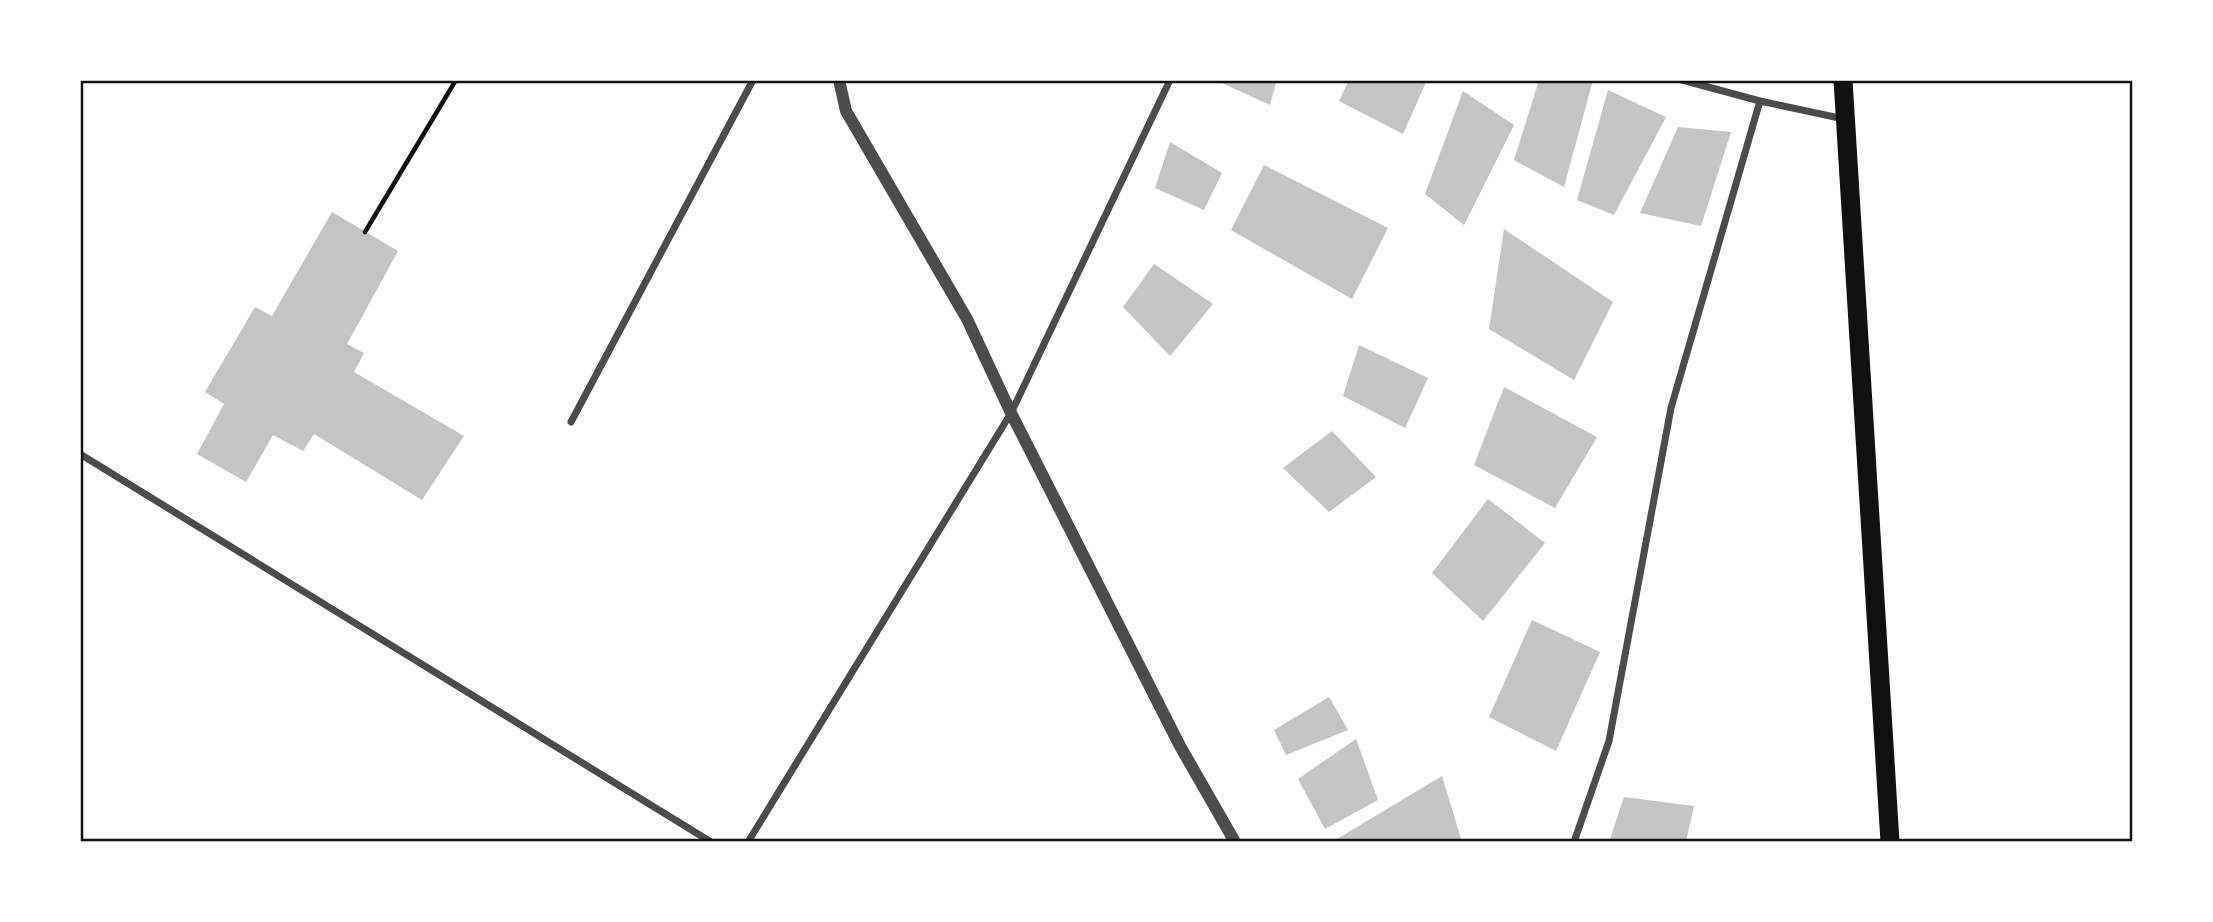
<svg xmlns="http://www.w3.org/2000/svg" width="2213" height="922" viewBox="0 0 2213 922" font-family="Barlow,sans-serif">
<rect width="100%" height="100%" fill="#fff"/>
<g fill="#c4c4c4">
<path d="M 1215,80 L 1277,80 L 1270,105 Z"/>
<path d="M 1349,80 L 1427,80 L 1403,134 L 1339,101 Z"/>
<path d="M 1539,80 L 1593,80 L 1564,187 L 1514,160 Z"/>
<path d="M 1608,90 L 1666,117 L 1614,215 L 1577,200 Z"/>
<path d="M 1463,91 L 1514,125 L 1464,225 L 1425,194 Z"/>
<path d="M 1678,127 L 1731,132 L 1701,226 L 1640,213 Z"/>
<path d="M 1170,142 L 1222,173 L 1204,210 L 1155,188 Z"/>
<path d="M 1264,165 L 1388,228 L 1352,299 L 1231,230 Z"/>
<path d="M 332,212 L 398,251 L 347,344 L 364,353 L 354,372 L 464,436 L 422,500 L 314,434 L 303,451 L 273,435 L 246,482 L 197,454 L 224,404 L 205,392 L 255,307 L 272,316 Z"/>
<path d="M 1504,229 L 1613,302 L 1574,380 L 1489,329 Z"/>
<path d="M 1154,264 L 1213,304 L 1170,356 L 1123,307 Z"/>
<path d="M 1359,345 L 1428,378 L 1405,428 L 1343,396 Z"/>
<path d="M 1504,387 L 1597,437 L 1555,508 L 1474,465 Z"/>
<path d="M 1332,431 L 1376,477 L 1329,512 L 1283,468 Z"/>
<path d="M 1488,499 L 1545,543 L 1483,621 L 1432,573 Z"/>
<path d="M 1532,620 L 1600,652 L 1556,751 L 1489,717 Z"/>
<path d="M 1329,697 L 1348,730 L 1286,755 L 1274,730 Z"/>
<path d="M 1356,739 L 1378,800 L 1325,829 L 1298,779 Z"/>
<path d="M 1442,776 L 1462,842 L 1338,842 L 1337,839 Z"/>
<path d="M 1624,797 L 1694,806 L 1686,842 L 1609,842 Z"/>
</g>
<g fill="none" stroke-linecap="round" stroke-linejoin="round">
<path stroke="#111" stroke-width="4.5" d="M 365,232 L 456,80"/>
<g stroke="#4c4c4c" stroke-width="7">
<path d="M 1682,80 L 1760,101 L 1844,119"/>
<path d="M 571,422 L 753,80"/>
<path d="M 80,454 L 711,842"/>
<path d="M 748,842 L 1011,413 L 1170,80"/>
<path d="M 1574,842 L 1609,741 L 1671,408 L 1760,101"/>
</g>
<path stroke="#4c4c4c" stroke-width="12" d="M 839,80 L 846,111 L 967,319 L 1011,413 L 1180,746 L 1235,842"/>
<path stroke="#111" stroke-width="19" d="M 1843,80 L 1890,842"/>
</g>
<rect width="2213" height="922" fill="none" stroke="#ffffff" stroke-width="164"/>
<rect x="82" y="82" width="2049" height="758" fill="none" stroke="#111" stroke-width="2.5"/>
</svg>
